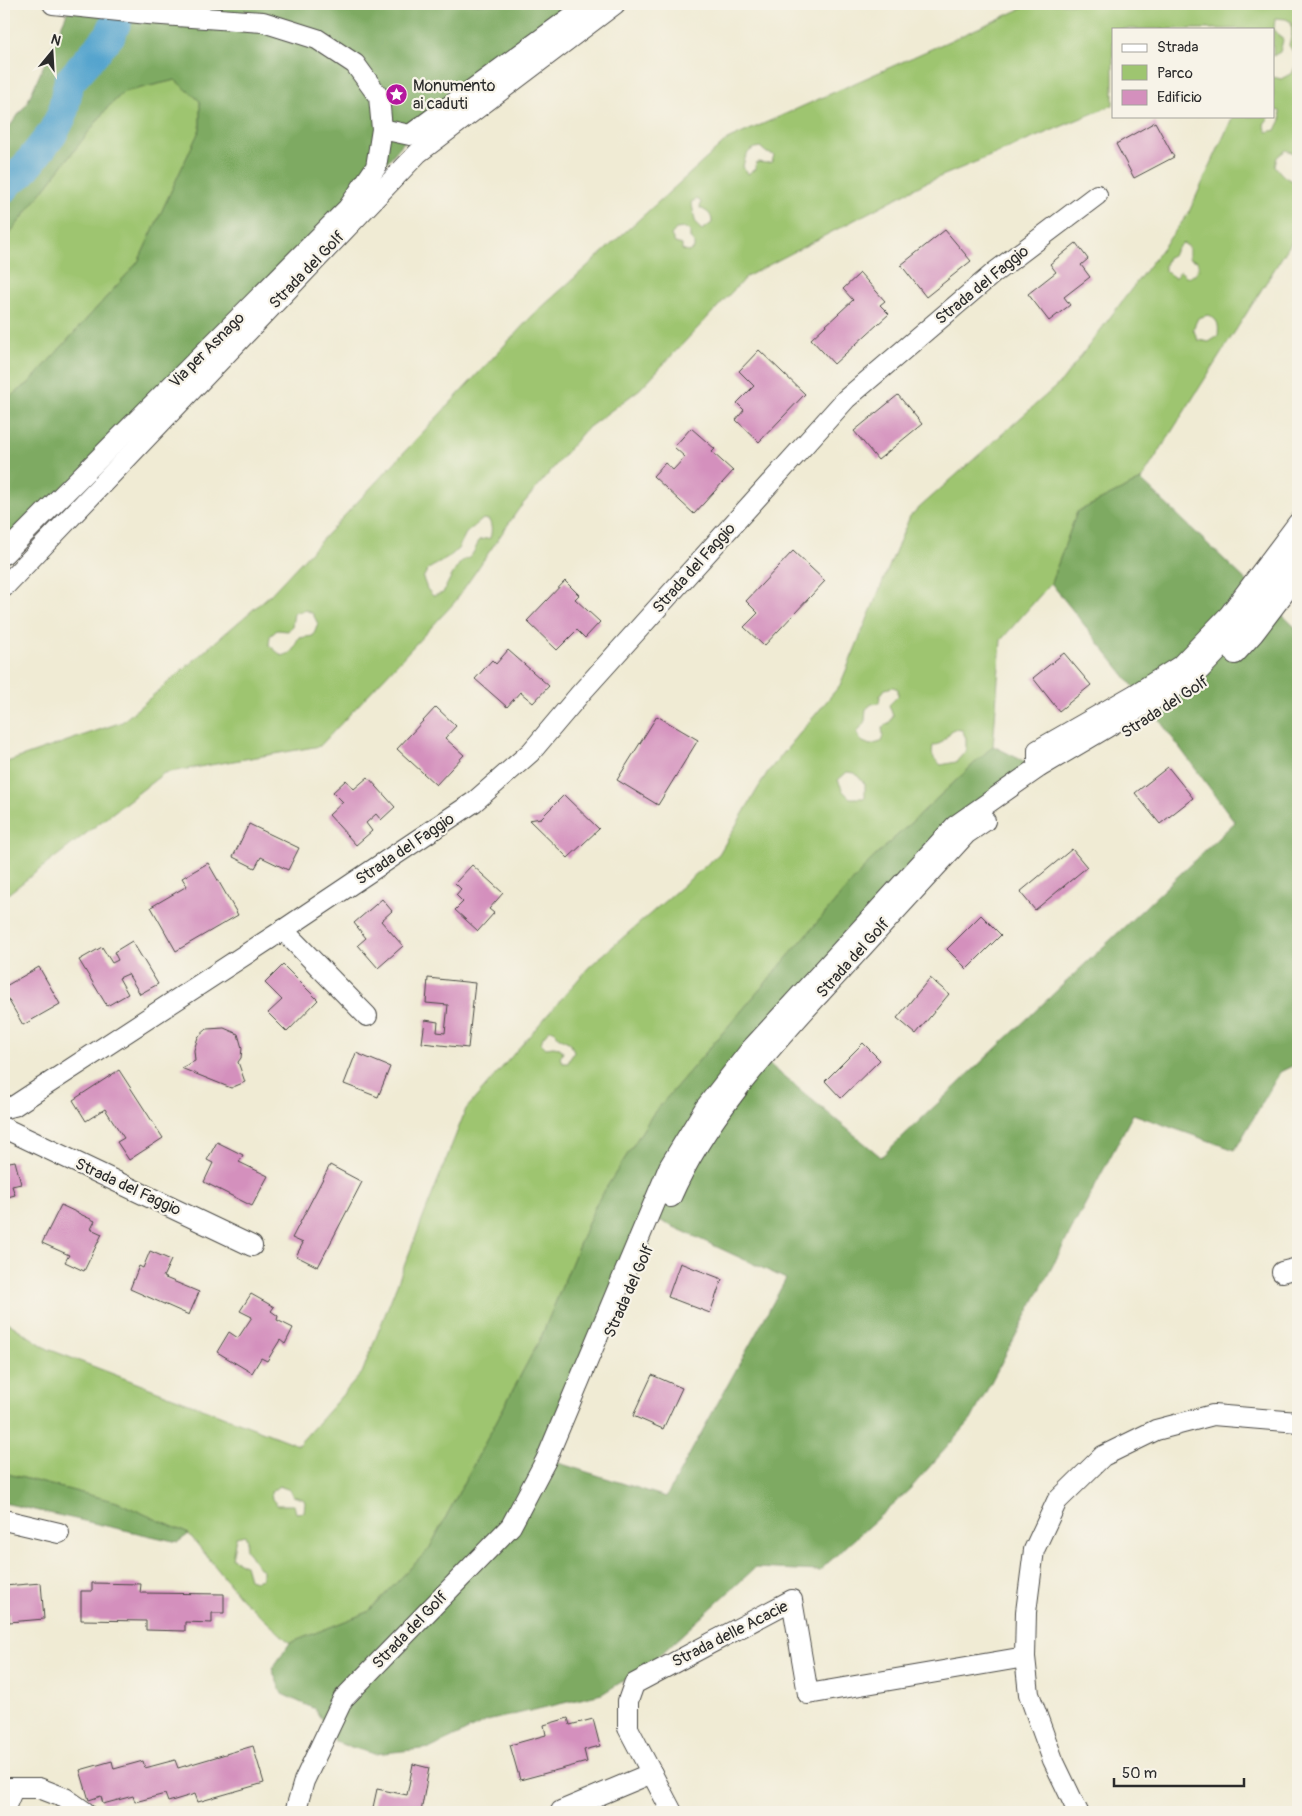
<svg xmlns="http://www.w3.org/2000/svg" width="1302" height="1816" viewBox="0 0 1302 1816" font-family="Pangolin,sans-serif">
<rect width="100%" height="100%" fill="#f7f3e8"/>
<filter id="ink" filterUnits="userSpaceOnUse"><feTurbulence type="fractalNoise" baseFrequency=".02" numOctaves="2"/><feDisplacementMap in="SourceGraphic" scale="10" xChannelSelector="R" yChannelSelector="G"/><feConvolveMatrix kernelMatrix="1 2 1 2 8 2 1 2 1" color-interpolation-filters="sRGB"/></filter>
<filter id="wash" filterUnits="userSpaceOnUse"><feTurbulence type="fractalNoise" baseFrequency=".0096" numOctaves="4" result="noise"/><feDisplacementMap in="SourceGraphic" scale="20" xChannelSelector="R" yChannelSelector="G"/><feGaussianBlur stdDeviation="1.12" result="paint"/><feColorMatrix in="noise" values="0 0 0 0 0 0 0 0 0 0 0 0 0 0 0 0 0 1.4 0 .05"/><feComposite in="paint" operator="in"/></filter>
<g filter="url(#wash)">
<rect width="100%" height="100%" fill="#f0ebd4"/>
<g fill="#9ec570" stroke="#64784e" fill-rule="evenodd">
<path d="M 1032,4 L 1298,4 L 1298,168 L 1296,165 L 1296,154 L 1286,150 L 1277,157 L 1275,166 C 1282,175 1286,180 1298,182 L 1298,232 L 1141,480 L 1077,512 L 1051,583 L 1001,640 L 993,746 L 870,861 L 653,1114 L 596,1204 L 542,1335 L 429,1549 L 368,1612 L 290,1643 L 240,1597 L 189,1534 L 117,1502 L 4,1473 L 4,1320 L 48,1349 L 298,1445 L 362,1373 L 466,1109 L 589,967 L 719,854 L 767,773 L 840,685 L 910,516 L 1062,381 L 1188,214 L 1233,116 L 1270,116 L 1264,124 L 1267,132 L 1276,130 L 1281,120 L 1280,111 L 1274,110 L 1273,111 L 1273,77 L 1281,79 L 1292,73 L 1298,61 L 1289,45 L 1292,33 L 1291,22 L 1286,19 L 1275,18 L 1274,29 L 1283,40 L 1280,52 L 1273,56 L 1273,29 L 1113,29 L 1113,105 L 925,183 L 746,277 L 640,389 L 585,430 L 518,510 L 454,603 L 320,746 L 164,773 L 4,897 L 4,763 L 122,722 L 270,595 L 532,316 L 727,140 ZM 760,147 L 767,153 L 774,155 L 772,162 L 766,163 L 757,162 L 755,169 L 748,174 L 743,167 C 745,155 748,149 760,147 ZM 697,199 L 701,202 L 700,208 C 708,212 712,214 712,223 L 702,230 C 692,223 695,212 691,202 ZM 685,228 L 690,231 L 690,238 L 694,243 L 694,249 L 688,252 L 682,250 L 682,245 L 675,243 L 671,235 L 676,229 ZM 1183,243 L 1189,247 L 1189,258 L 1197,261 L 1199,266 L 1196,274 L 1187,277 L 1180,271 L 1175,278 L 1165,271 L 1165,265 L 1168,257 L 1173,256 L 1176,249 ZM 1208,315 C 1219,320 1219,325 1218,336 L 1209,342 L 1198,340 L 1193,329 L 1198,318 ZM 483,519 L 489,520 C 492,527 492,531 490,538 L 479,540 C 477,546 474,553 469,558 C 468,558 462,561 462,561 C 458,564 445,587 443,593 L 433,596 L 427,589 L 423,578 L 428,569 L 448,558 L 458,549 L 466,533 ZM 306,610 L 313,614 L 318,624 L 313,636 L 298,638 C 294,649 293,653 282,656 L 269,645 L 270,636 L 277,630 L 288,631 L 292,626 L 294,613 ZM 893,687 L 898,689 L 898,696 L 889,705 L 893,716 L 889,724 L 885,725 L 882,728 L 883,735 L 881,742 L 870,745 L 861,741 L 857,733 L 865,721 L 866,709 L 872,704 L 879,703 L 880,696 L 885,689 ZM 953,729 L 962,730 L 966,738 L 966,751 L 956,762 L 941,765 C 933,758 931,756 933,746 L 941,743 ZM 847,772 L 855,773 L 865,784 L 865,798 L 850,798 L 843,791 L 838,780 ZM 549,1030 L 554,1030 L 559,1037 L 570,1043 L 574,1051 L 568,1063 L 563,1063 L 560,1058 L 563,1052 L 560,1048 L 553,1047 L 546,1048 L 541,1043 L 543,1037 ZM 279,1486 L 290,1490 L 293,1496 L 303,1499 L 305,1502 L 304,1512 L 296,1513 L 294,1505 L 277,1505 L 272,1499 L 271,1492 ZM 245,1535 L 247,1541 L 245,1549 C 252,1556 255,1565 262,1571 L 262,1579 L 255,1581 L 249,1579 L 245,1565 L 232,1558 L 236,1537 Z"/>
<path d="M 176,80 L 200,101 L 200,129 L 138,262 L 29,383 L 4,401 L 4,241 L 108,107 L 124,92 Z"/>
</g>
<g fill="#7eaa62" stroke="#546a46" fill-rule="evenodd">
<path d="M 71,4 L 589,4 L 410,135 L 348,208 L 4,554 L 4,401 L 29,383 L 138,262 L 200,129 L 200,101 L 175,80 L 124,92 L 108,107 L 4,241 L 4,134 L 27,103 Z"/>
<path d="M 1141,480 L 1298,630 L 1298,1063 L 1280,1072 L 1235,1150 L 1133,1114 L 971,1420 L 910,1489 L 819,1571 L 755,1568 L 650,1664 L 602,1694 L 487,1721 L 431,1748 L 374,1754 L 335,1742 L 315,1709 L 282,1694 L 272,1669 L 290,1643 L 368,1612 L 429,1549 L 542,1335 L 596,1204 L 653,1114 L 870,861 L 993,746 L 1038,768 L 955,826 L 751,1049 L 881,1157 L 1235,822 L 1148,705 L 1051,583 L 1077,512 ZM 648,1215 L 786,1279 L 666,1497 L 546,1459 Z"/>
<path d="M 4,1473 L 117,1502 L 189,1534 L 178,1542 L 4,1503 Z"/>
</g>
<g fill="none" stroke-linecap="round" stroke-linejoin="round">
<path stroke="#54a4ce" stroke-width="31" d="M 4,188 L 7,183 L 21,173 L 52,134 L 62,115 L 69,82 L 110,35 L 124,4"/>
</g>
<g id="blocks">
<g fill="#d490bd">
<path d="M 1155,122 L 1174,157 L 1134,178 L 1116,144 Z"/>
<path d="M 945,230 L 971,261 L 926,297 L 901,265 Z"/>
<path d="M 1076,243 L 1088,259 L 1081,265 L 1090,277 L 1064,297 L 1070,305 L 1049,321 L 1028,294 L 1056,272 L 1050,264 Z"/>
<path d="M 860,273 L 885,301 L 880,305 L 889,314 L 834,364 L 811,339 L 853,300 L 843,289 Z"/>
<path d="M 759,350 L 805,394 L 759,442 L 736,420 L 744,410 L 737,403 L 754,386 L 739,371 Z"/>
<path d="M 898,395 L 922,424 L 878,460 L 854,431 Z"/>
<path d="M 691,428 L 715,449 L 712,452 L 733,471 L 694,514 L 653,476 L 665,463 L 673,470 L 685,457 L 674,447 Z"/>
<path d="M 793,551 L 825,581 L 764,646 L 744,627 L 758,613 L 746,601 Z"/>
<path d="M 565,581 L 579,595 L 575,599 L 600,622 L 585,638 L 577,630 L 557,650 L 527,621 Z"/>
<path d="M 508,650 L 549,686 L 533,703 L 520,692 L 507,707 L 475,679 L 492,660 L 496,664 Z"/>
<path d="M 1064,653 L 1091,685 L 1059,711 L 1033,678 Z"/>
<path d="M 436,707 L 456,726 L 445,738 L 464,755 L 436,785 L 397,749 Z"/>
<path d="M 657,716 L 698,740 L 658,805 L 617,780 Z"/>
<path d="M 1168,767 L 1193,798 L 1160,824 L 1135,793 Z"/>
<path d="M 368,777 L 395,807 L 381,820 L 376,814 L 366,823 L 372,831 L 356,845 L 329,815 L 343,802 L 333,792 L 346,780 L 354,789 Z"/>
<path d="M 564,795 L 599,829 L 568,858 L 529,820 L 541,818 Z"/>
<path d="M 249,824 L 299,848 L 288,870 L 261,857 L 255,868 L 233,857 Z"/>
<path d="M 1072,849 L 1087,867 L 1035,910 L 1020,892 Z"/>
<path d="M 208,863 L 238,915 L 176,951 L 151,907 L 187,886 L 182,878 Z"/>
<path d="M 472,865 L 503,893 L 489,909 L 494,913 L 478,931 L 455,910 L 463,902 L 456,895 L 461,889 L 455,883 Z"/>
<path d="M 382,899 L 392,911 L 381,921 L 403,946 L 378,968 L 358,945 L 366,938 L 354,923 Z"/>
<path d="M 981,915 L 1001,935 L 967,969 L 947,949 Z"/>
<path d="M 132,941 L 158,984 L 140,994 L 128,974 L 119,978 L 128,994 L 107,1006 L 79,960 L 102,947 L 112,963 L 118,960 L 114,952 Z"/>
<path d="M 283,965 L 318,1000 L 287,1032 L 268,1013 L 282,1000 L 265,983 Z"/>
<path d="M 39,967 L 60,1004 L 23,1025 L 4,992 L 4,987 Z"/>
<path d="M 428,978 L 475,983 L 468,1048 L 422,1043 L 425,1020 L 438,1022 L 437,1032 L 445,1033 L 448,1005 L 426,1003 Z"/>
<path d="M 930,978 L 949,994 L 916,1034 L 897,1018 Z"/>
<path d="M 224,1028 L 238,1034 L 242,1048 L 241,1058 L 238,1062 L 245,1082 L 231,1088 L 181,1068 L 195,1061 L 194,1050 L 198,1037 L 207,1029 Z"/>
<path d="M 863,1043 L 880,1060 L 841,1098 L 825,1081 Z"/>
<path d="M 356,1053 L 390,1067 L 378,1097 L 344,1084 Z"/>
<path d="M 119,1070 L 163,1138 L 129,1160 L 117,1142 L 124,1138 L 105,1109 L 86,1121 L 73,1100 Z"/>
<path d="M 217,1142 L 243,1155 L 239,1162 L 268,1176 L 252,1206 L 204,1182 L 213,1163 L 207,1160 Z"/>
<path d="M 15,1161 L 21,1184 L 12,1186 L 15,1195 L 4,1198 L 4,1163 Z"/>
<path d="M 330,1165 L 362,1182 L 318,1267 L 296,1256 L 303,1243 L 292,1238 Z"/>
<path d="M 61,1205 L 95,1221 L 91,1229 L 102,1234 L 84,1271 L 65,1262 L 69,1255 L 42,1243 Z"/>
<path d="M 150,1251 L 171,1260 L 163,1277 L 199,1292 L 189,1315 L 130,1289 L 139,1266 L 143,1268 Z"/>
<path d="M 680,1263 L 722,1279 L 710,1313 L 668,1297 Z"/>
<path d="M 251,1294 L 274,1307 L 271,1311 L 278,1316 L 277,1320 L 293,1328 L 285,1344 L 280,1340 L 267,1361 L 261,1358 L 252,1373 L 217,1352 L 229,1332 L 238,1338 L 252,1317 L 240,1311 Z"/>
<path d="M 652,1375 L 682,1388 L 663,1429 L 633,1416 Z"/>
<path d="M 41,1583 L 44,1619 L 9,1622 L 9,1614 L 4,1614 L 4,1586 Z"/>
<path d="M 92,1583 L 141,1584 L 140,1593 L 224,1594 L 224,1613 L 212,1613 L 212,1623 L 185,1622 L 185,1631 L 146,1630 L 146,1621 L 81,1620 L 81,1591 L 92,1591 Z"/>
<path d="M 568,1718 L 570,1725 L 593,1719 L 600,1746 L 584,1750 L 587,1762 L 520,1780 L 510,1745 L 546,1735 L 544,1725 Z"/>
<path d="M 253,1746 L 264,1783 L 198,1802 L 195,1794 L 168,1802 L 165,1794 L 135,1802 L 133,1796 L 103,1804 L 101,1796 L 89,1800 L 80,1770 L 112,1761 L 114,1769 L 143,1761 L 145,1768 L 175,1760 L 178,1768 Z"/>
<path d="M 413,1764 L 429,1768 L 421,1812 L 372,1812 L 377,1789 L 407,1795 Z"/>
</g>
</g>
</g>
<g filter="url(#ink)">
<use href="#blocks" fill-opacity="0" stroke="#494844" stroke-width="1"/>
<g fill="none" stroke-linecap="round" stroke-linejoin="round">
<defs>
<g id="minor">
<path d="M 382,129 L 410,135 L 589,4"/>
<path d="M 4,554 L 348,208 L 376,167 L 382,129 L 379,97 L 355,64 L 317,39 L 263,22 L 148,14 L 53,4"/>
<path d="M 4,587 L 418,153 L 615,4"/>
<path d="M 1235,654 L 1254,633 L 1298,575"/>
<path d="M 1038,768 L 1038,750 L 1134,695 L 1180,666 L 1229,615 L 1298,523"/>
<path d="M 283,930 L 367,1016"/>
<path d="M 4,1108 L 14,1106 L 283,930 L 474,802 L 531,752 L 580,694 L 846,399 L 995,272 L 1097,195"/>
<path d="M 4,1128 L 252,1246"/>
<path d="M 671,1197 C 706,1117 767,1052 825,988 C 872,937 919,886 966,834 L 985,821"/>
<path d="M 1282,1272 L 1298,1268"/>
<path d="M 4,1520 L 59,1533"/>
<path d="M 4,1788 L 39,1788 L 65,1798 L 85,1812"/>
<path d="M 4,1810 L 13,1789"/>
<path d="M 561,1811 L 652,1773"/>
<path d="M 295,1812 L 304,1781 L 343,1699 L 511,1526 L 546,1460 L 669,1167 L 705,1108 L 751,1049 L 955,826 L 1038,768 L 1194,676 L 1243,625 L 1298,552"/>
<path d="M 672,1812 L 628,1728 L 628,1701 L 634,1684 L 792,1600 L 808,1694 L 1025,1657"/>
<path d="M 1078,1812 L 1053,1760 L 1029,1694 L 1025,1657 L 1026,1612 L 1034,1550 L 1057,1501 L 1103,1456 L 1156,1430 L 1213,1415 L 1298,1422"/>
</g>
</defs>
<use href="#minor" stroke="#494844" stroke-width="22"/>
<use href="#minor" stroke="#fff" stroke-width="20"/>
</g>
</g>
<defs>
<symbol id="sight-disc" viewBox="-11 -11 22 22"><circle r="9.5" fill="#b5179e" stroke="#f7f3e8"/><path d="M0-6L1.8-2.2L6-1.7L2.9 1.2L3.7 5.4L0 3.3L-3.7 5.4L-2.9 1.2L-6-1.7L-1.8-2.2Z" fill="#fff"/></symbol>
</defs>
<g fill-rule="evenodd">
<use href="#sight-disc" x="384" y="82" width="25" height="25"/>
</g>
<g text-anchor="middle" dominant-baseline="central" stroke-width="4.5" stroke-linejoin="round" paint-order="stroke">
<g font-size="16" fill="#2b2b2b" stroke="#f7f3e8" text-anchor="start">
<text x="413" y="86">Monumento<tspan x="413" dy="18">ai caduti</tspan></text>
</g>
<g font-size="16" fill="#2b2b2b" stroke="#f7f3e8">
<text transform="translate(307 270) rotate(-46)">Strada del Golf</text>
<text transform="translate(982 285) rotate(-39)">Strada del Faggio</text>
<text transform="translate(207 350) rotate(-45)">Via per Asnago</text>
<text transform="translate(694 568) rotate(-48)">Strada del Faggio</text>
<text transform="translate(1165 707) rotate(-33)">Strada del Golf</text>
<text transform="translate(405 849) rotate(-34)">Strada del Faggio</text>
<text transform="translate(853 958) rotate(-48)">Strada del Golf</text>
<text transform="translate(128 1187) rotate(25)">Strada del Faggio</text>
<text transform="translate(629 1291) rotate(-66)">Strada del Golf</text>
<text transform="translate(410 1630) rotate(-46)">Strada del Golf</text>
<text transform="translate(730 1634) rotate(-27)">Strada delle Acacie</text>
</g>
</g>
<rect width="1302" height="1816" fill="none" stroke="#f7f3e8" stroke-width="20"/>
<rect x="1112" y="28" width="162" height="90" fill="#f7f3e8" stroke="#a5a39c"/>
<rect x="1122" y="44" width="25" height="8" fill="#ffffff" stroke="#a5a39c"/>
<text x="1157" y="52" font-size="15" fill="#2b2b2b">Strada</text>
<rect x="1122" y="65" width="25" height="15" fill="#9ec570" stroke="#a5a39c"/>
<text x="1157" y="78" font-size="15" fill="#2b2b2b">Parco</text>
<rect x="1122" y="90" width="25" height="15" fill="#d490bd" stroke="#a5a39c"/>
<text x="1157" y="102" font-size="15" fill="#2b2b2b">Edificio</text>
<g transform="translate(52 52) rotate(18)" stroke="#f7f3e8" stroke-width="4" paint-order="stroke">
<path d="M0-4L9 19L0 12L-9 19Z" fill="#2b2b2b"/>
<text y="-8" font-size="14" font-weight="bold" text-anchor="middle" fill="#2b2b2b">N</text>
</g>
<path d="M1114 1778v8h130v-8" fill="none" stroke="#2b2b2b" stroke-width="2.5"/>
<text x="1122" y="1778" font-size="15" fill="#2b2b2b" stroke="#f7f3e8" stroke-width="4" paint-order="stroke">50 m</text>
</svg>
